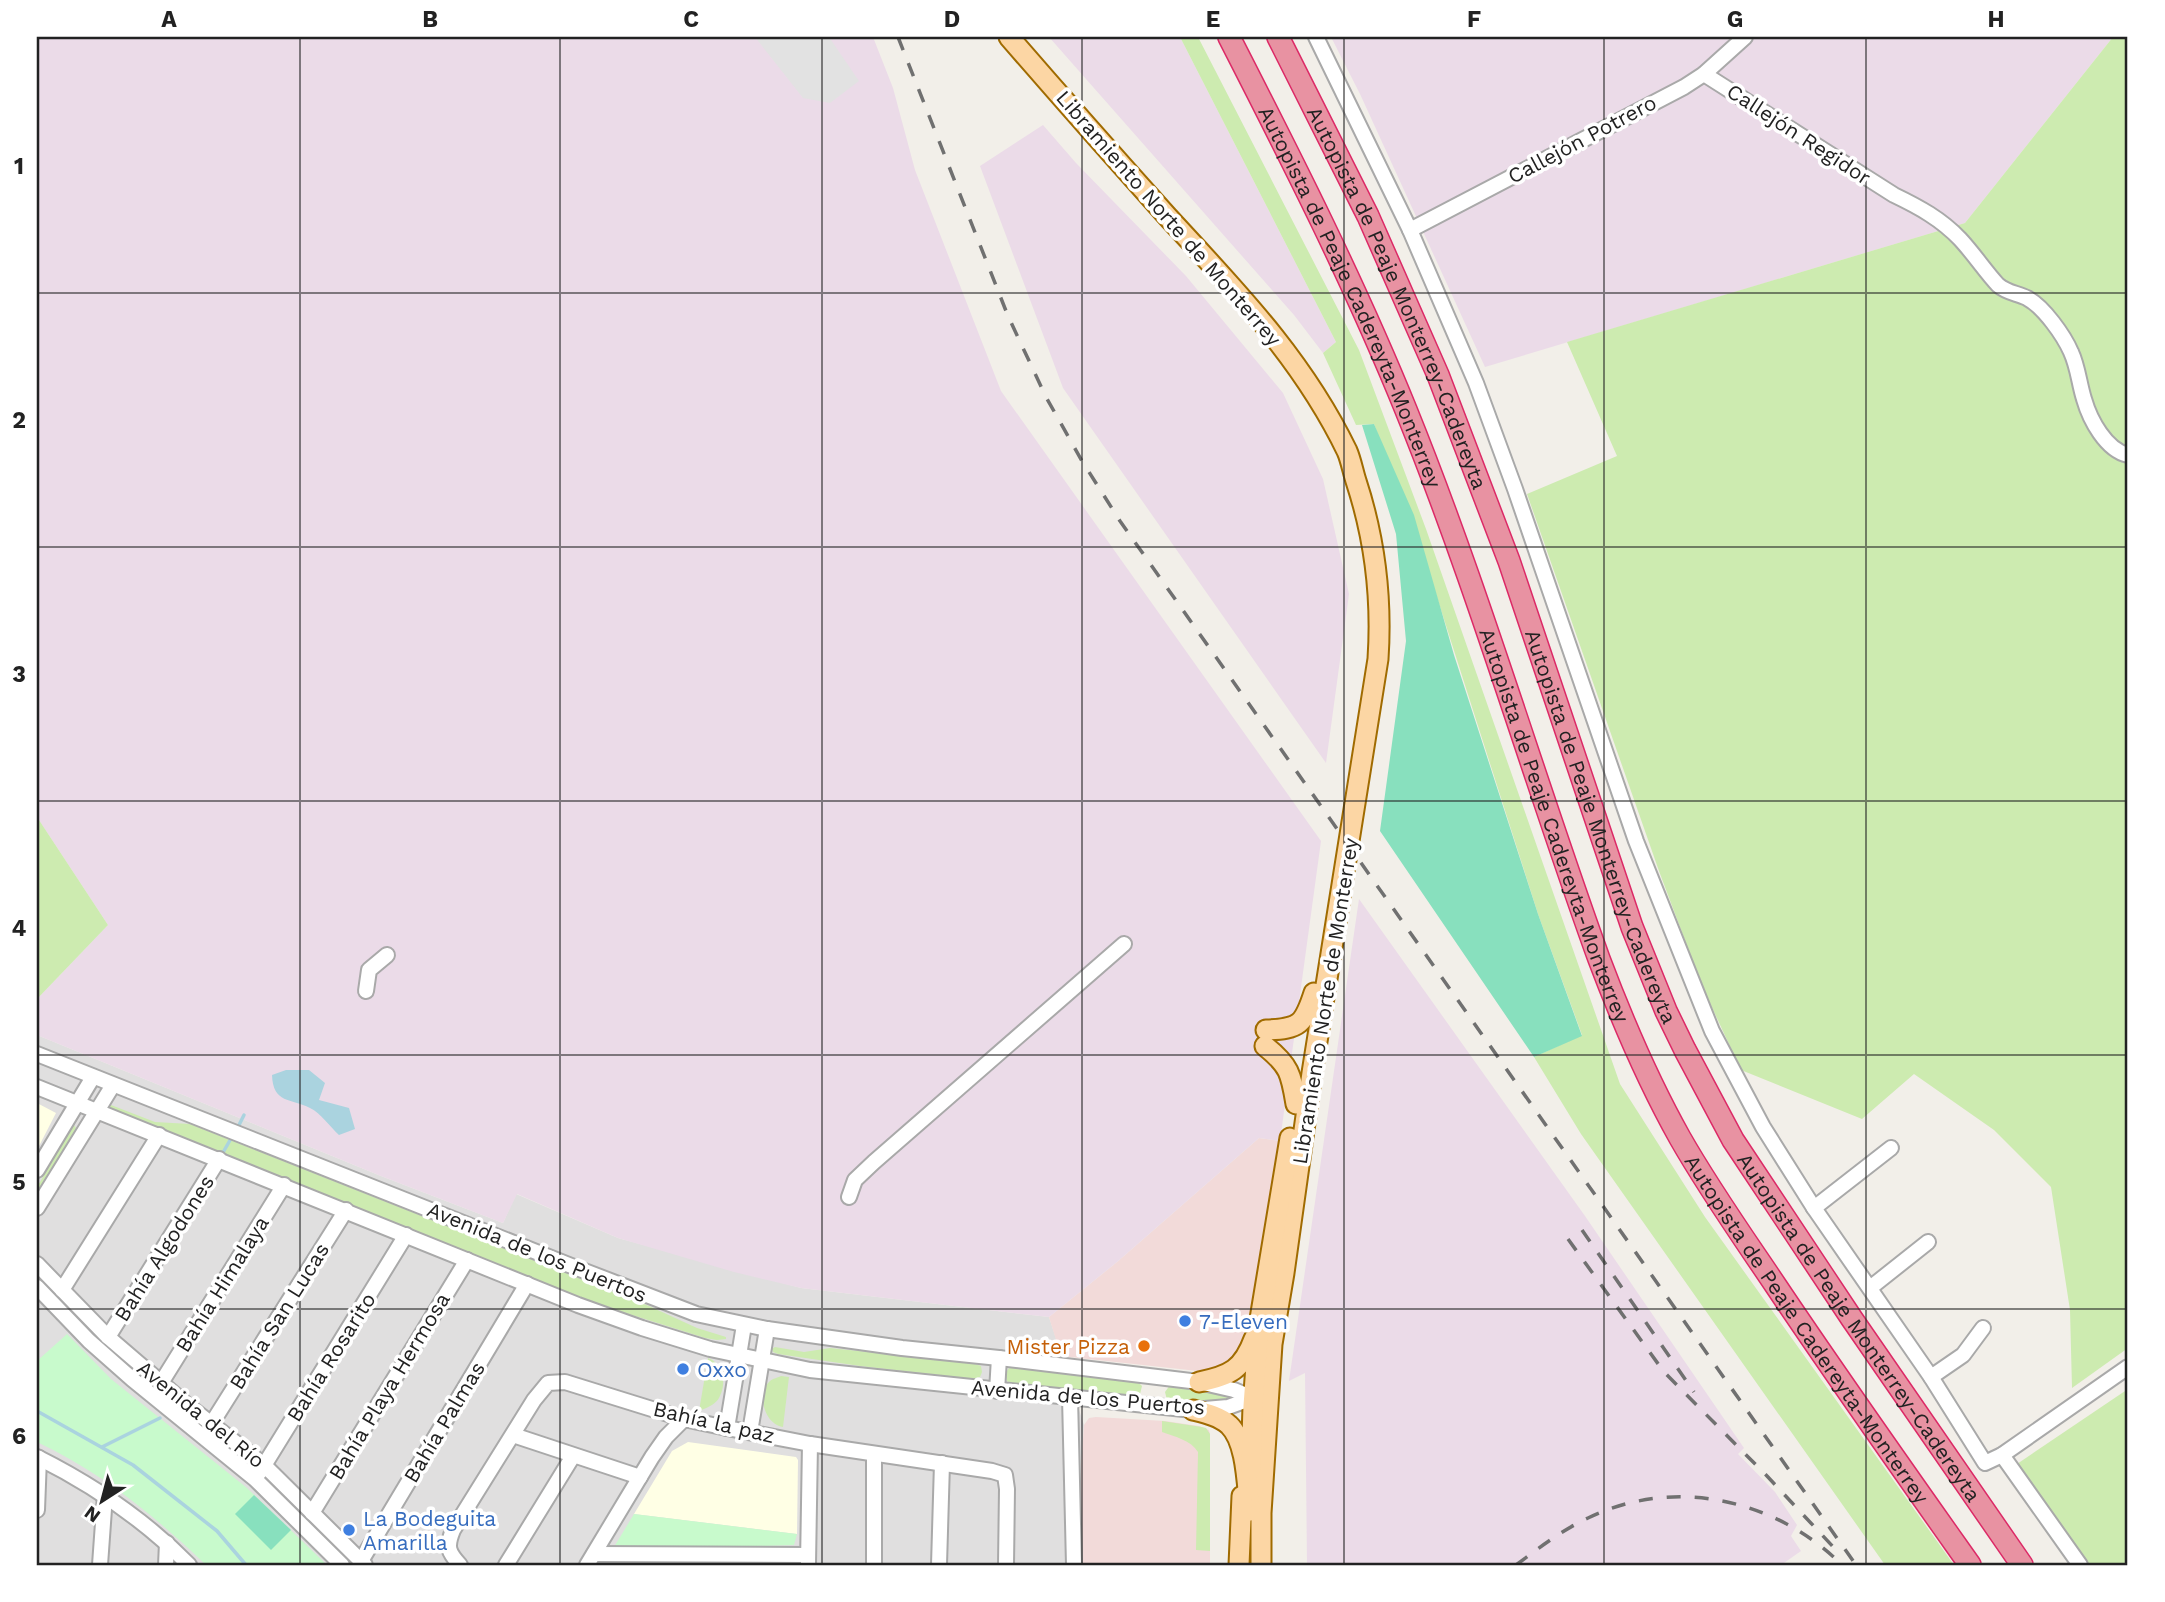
<svg xmlns="http://www.w3.org/2000/svg" width="2165" height="1602" viewBox="0 0 2165 1602" font-family="'Work Sans',sans-serif">
<rect width="100%" height="100%" fill="#f2efe9"/>
<path fill="#e0dfdf" d="M 37,1035 L 381,1176 L 503,1223 L 516,1194 L 618,1238 L 801,1288 L 1049,1317 L 1084,1425 L 1081,1466 L 1081,1565 L 37,1565 Z"/>
<g fill="#f2dad9">
<path d="M 1259,1138 L 1280,1141 L 1263,1261 L 1248,1340 L 1243,1352 L 1216,1373 L 1061,1356 L 1049,1317 L 1117,1262 Z"/>
<path d="M 1096,1417 L 1165,1421 L 1199,1426 L 1209,1430 L 1210,1434 L 1210,1565 L 1081,1565 L 1081,1466 L 1084,1425 L 1089,1418 Z"/>
</g>
<g fill="#ebdbe8">
<path d="M 37,37 L 873,37 L 893,88 L 915,170 L 1001,391 L 1321,841 L 1280,1141 L 1259,1138 L 1117,1262 L 1049,1317 L 801,1288 L 734,1272 L 618,1238 L 517,1194 L 503,1223 L 381,1176 L 37,1035 L 37,999 L 108,925 L 37,817 Z"/>
<path d="M 1049,37 L 1180,37 L 1336,342 L 1323,353 L 1294,315 Z"/>
<path d="M 1331,37 L 2113,37 L 1965,223 L 1485,367 L 1360,94 Z"/>
<path d="M 1043,125 L 1076,163 L 1186,276 L 1283,393 L 1323,479 L 1349,594 L 1326,763 L 1063,388 L 980,166 Z"/>
<path d="M 1359,899 L 1585,1216 L 1744,1448 L 1738,1454 L 1775,1492 L 1797,1525 L 1791,1536 L 1801,1551 L 1781,1565 L 1307,1565 L 1305,1373 L 1289,1381 Z"/>
</g>
<g fill="#ffffe5">
<path d="M 37,1103 L 56,1113 L 37,1150 Z"/>
<path d="M 688,1442 L 796,1457 L 798,1460 L 797,1534 L 634,1514 L 672,1451 Z"/>
</g>
<g fill="#cdebb0">
<path d="M 1180,37 L 1198,37 L 1359,350 L 1426,529 L 1620,1084 L 1705,1217 L 1954,1565 L 1885,1565 L 1581,1134 L 1534,1057 L 1582,1035 L 1538,914 L 1435,591 L 1374,424 L 1356,425 L 1323,353 L 1336,342 Z"/>
<path d="M 2113,37 L 2128,37 L 2128,1348 L 2072,1388 L 2070,1310 L 2051,1187 L 1994,1130 L 1914,1074 L 1862,1119 L 1741,1070 L 1702,986 L 1659,871 L 1527,494 L 1617,456 L 1567,342 L 1965,223 Z"/>
<path d="M 37,817 L 108,925 L 37,999 Z"/>
<path d="M 111,1105 L 155,1122 L 190,1124 L 649,1306 L 697,1328 L 726,1337 L 726,1339 L 717,1340 L 705,1338 L 559,1292 L 413,1230 L 119,1113 L 109,1107 Z"/>
<path d="M 74,1125 L 76,1128 L 37,1193 L 37,1187 Z"/>
<path d="M 775,1347 L 804,1352 L 830,1348 L 972,1363 L 981,1366 L 982,1372 L 980,1377 L 973,1379 L 860,1366 L 778,1354 L 773,1352 L 772,1349 Z"/>
<path d="M 708,1358 C 724,1364 727,1384 719,1398 C 715,1405 706,1408 699,1411 Z"/>
<path d="M 1014,1367 L 1137,1381 L 1142,1386 L 1140,1394 L 1135,1396 L 1011,1383 L 1007,1381 L 1005,1374 L 1009,1368 Z"/>
<path d="M 781,1376 L 789,1377 L 783,1427 C 764,1424 756,1393 770,1381 C 772,1379 779,1377 781,1376 Z"/>
<path d="M 1170,1385 L 1226,1391 L 1231,1395 L 1231,1400 L 1223,1406 L 1167,1400 L 1165,1392 Z"/>
<path d="M 2128,1389 L 2128,1565 L 2087,1565 L 2017,1464 Z"/>
<path d="M 1162,1421 L 1202,1427 L 1206,1428 L 1210,1434 L 1210,1551 L 1196,1550 L 1198,1452 C 1191,1440 1175,1437 1162,1432 Z"/>
<path d="M 268,1480 L 272,1482 L 354,1565 L 349,1565 L 266,1482 Z"/>
</g>
<g fill="#c8facc">
<path d="M 67,1334 L 111,1379 L 247,1488 L 327,1565 L 206,1565 C 155,1516 101,1472 37,1442 L 37,1361 Z"/>
<path d="M 634,1514 L 797,1534 L 794,1545 L 619,1550 L 614,1547 Z"/>
</g>
<g fill="#88e0be">
<path d="M 1374,424 L 1414,515 L 1454,655 L 1538,914 L 1582,1036 L 1534,1057 L 1380,831 L 1406,641 L 1396,534 L 1362,425 Z"/>
<path d="M 254,1495 L 291,1530 L 271,1550 L 235,1514 Z"/>
</g>
<path fill="#e2e2e2" d="M 755,37 L 829,37 L 859,81 L 830,103 L 803,98 Z"/>
<path fill="#aad3df" d="M 286,1070 L 309,1070 L 325,1083 L 319,1100 L 349,1108 L 355,1129 L 339,1135 C 330,1127 321,1113 310,1108 C 291,1098 273,1104 272,1075 Z"/>
<g fill="none" stroke-linecap="round" stroke-linejoin="round">
<g stroke="#aad3df" stroke-width="3.5">
<path d="M 237,1129 L 244,1115"/>
<path d="M 221,1156 L 233,1135"/>
<path d="M 37,1411 L 133,1465 L 217,1531 L 246,1565"/>
<path d="M 102,1447 L 160,1418"/>
</g>
<defs>
<g id="minor">
<path d="M 1316,37 L 1410,230 L 1476,383 L 1515,489 L 1636,841 L 1712,1031 L 1763,1127 L 1814,1208 L 1931,1377 L 1985,1463 L 2002,1455 L 2128,1367"/>
<path d="M 1704,74 L 1894,195 C 1919,207 1941,219 1960,239 C 1974,254 1985,271 1998,285 C 2007,293 2017,293 2027,298 C 2044,307 2064,336 2071,352 C 2078,367 2079,383 2084,399 C 2090,420 2106,450 2128,455"/>
<path d="M 1410,230 L 1684,87 L 1704,74 L 1745,37"/>
<path d="M 366,991 L 369,970 L 387,955"/>
<path d="M 37,1054 L 569,1265 L 696,1314 L 767,1329 L 902,1348 L 999,1358 L 1199,1382 L 1234,1390 L 1253,1398"/>
<path d="M 37,1087 L 578,1305 L 642,1328 L 710,1349 L 810,1370 L 1193,1410 L 1228,1407 L 1253,1398"/>
<path d="M 37,1170 L 93,1077"/>
<path d="M 849,1197 L 855,1180 L 874,1162 L 1124,944"/>
<path d="M 37,1208 L 113,1085"/>
<path d="M 1814,1208 L 1891,1148"/>
<path d="M 37,1264 L 108,1337 L 186,1404 L 264,1465 L 365,1565"/>
<path d="M 37,1287 L 89,1341 L 132,1379 L 255,1479 L 342,1565"/>
<path d="M 1870,1288 L 1928,1242"/>
<path d="M 62,1290 L 159,1135"/>
<path d="M 108,1337 L 219,1159"/>
<path d="M 1931,1377 L 1963,1355 L 1983,1328"/>
<path d="M 161,1383 L 284,1185"/>
<path d="M 997,1391 L 999,1358"/>
<path d="M 1070,1397 L 1074,1565"/>
<path d="M 212,1423 L 346,1210"/>
<path d="M 727,1428 L 744,1325"/>
<path d="M 750,1432 L 767,1329"/>
<path d="M 513,1435 L 640,1477"/>
<path d="M 2002,1455 L 2080,1565"/>
<path d="M 37,1457 C 93,1485 145,1520 189,1565"/>
<path d="M 260,1472 L 406,1235"/>
<path d="M 37,1510 L 39,1458"/>
<path d="M 312,1513 L 467,1260"/>
<path d="M 594,1554 L 808,1555"/>
<path d="M 361,1561 L 527,1284"/>
<path d="M 808,1564 L 810,1444"/>
<path d="M 100,1565 L 105,1495"/>
<path d="M 166,1565 L 167,1543"/>
<path d="M 460,1565 C 448,1552 446,1547 453,1530 L 534,1400 L 548,1383 L 565,1382 L 684,1419 L 727,1428 L 810,1444 L 992,1471 L 1005,1475 L 1007,1489 L 1006,1565"/>
<path d="M 506,1565 L 573,1456"/>
<path d="M 587,1565 L 652,1457 L 666,1437 L 684,1419"/>
<path d="M 874,1565 L 874,1454"/>
<path d="M 939,1565 L 942,1463"/>
</g>
<g id="major">
<path d="M 1009,37 C 1061,97 1114,157 1167,216 C 1236,291 1302,358 1347,451 C 1351,460 1353,472 1356,481 C 1375,539 1382,599 1378,659 L 1312,1073 L 1284,1273 L 1272,1344 L 1261,1513 L 1261,1565"/>
<path d="M 1266,1030 C 1300,1029 1304,1024 1314,993"/>
<path d="M 1265,1046 C 1290,1066 1291,1074 1296,1104"/>
<path d="M 1199,1382 C 1230,1376 1243,1369 1254,1339"/>
<path d="M 1193,1410 C 1205,1413 1219,1416 1229,1425 C 1247,1442 1247,1486 1250,1511"/>
<path d="M 1251,1469 L 1253,1406 L 1259,1325 L 1290,1138"/>
<path d="M 1239,1565 L 1242,1496"/>
</g>
<g id="highway">
<path id="s1" d="M 1229,37 C 1292,160 1354,282 1406,410 C 1479,590 1533,777 1599,959 C 1622,1020 1648,1081 1680,1138 C 1709,1189 1743,1237 1776,1286 C 1839,1380 1905,1473 1970,1565"/>
<path id="s2" d="M 1278,37 L 1368,216 L 1438,375 L 1509,561 L 1632,927 L 1666,1011 L 1685,1050 L 1733,1140 L 1852,1319 L 2022,1565"/>
</g>
</defs>
<use href="#minor" stroke="#a9a9a9" stroke-width="18"/>
<use href="#major" stroke="#a06b00" stroke-width="23"/>
<use href="#highway" stroke="#dc2a67" stroke-width="24"/>
<use href="#minor" stroke="#fff" stroke-width="14"/>
<use href="#major" stroke="#fcd6a4" stroke-width="19"/>
<use href="#highway" stroke="#e892a2" stroke-width="21"/>
<g stroke="#707070" stroke-width="3.5" stroke-dasharray="14 14" stroke-linecap="butt">
<path d="M 898,37 L 1008,316 L 1046,397 L 1082,461 L 1120,521 L 1856,1565"/>
<path d="M 1582,1230 L 1694,1392"/>
<path d="M 1568,1239 L 1664,1372 L 1767,1476 L 1837,1551"/>
<path d="M 1516,1565 C 1539,1548 1562,1530 1588,1518 C 1674,1476 1776,1499 1842,1565"/>
</g>
</g>
<path fill="none" stroke="#222" stroke-width="2" stroke-opacity="0.55" d="M 300,37 L 300,1565M 560,37 L 560,1565M 822,37 L 822,1565M 1082,37 L 1082,1565M 1344,37 L 1344,1565M 1604,37 L 1604,1565M 1866,37 L 1866,1565M 37,293 L 2128,293M 37,547 L 2128,547M 37,801 L 2128,801M 37,1055 L 2128,1055M 37,1309 L 2128,1309"/>
<g fill="#3f7fe0" stroke="#fff" stroke-width="2.5">
<circle cx="1185" cy="1321" r="7"/>
<circle cx="683" cy="1369" r="7"/>
<circle cx="349" cy="1530" r="7"/>
</g>
<circle fill="#e8710a" stroke="#fff" stroke-width="2.5" cx="1144" cy="1346" r="7"/>
<g text-anchor="middle" dominant-baseline="central" stroke-width="7" stroke-linejoin="round" paint-order="stroke">
<g font-size="21" fill="#222" stroke="#fff">
<text transform="translate(1799 134) rotate(33)">Callejón Regidor</text>
<text transform="translate(1582 139) rotate(-28)">Callejón Potrero</text>
<text transform="translate(1169 218) rotate(49)">Libramiento Norte de Monterrey</text>
<text stroke="none"><textPath href="#s1" startOffset="287">Autopista de Peaje Cadereyta-Monterrey</textPath></text>
<text stroke="none"><textPath href="#s2" startOffset="287">Autopista de Peaje Monterrey-Cadereyta</textPath></text>
<text stroke="none"><textPath href="#s1" startOffset="854">Autopista de Peaje Cadereyta-Monterrey</textPath></text>
<text stroke="none"><textPath href="#s2" startOffset="854">Autopista de Peaje Monterrey-Cadereyta</textPath></text>
<text transform="translate(1325 1001) rotate(-81)">Libramiento Norte de Monterrey</text>
<text transform="translate(164 1248) rotate(-58)">Bahía Algodones</text>
<text transform="translate(537 1252) rotate(22)">Avenida de los Puertos</text>
<text transform="translate(222 1284) rotate(-58)">Bahía Himalaya</text>
<text transform="translate(279 1316) rotate(-58)">Bahía San Lucas</text>
<text stroke="none"><textPath href="#s1" startOffset="1421">Autopista de Peaje Cadereyta-Monterrey</textPath></text>
<text stroke="none"><textPath href="#s2" startOffset="1421">Autopista de Peaje Monterrey-Cadereyta</textPath></text>
<text transform="translate(331 1357) rotate(-58)">Bahía Rosarito</text>
<text transform="translate(389 1386) rotate(-59)">Bahía Playa Hermosa</text>
<text transform="translate(1088 1397) rotate(5)">Avenida de los Puertos</text>
<text transform="translate(201 1414) rotate(39)">Avenida del Río</text>
<text transform="translate(444 1422) rotate(-59)">Bahía Palmas</text>
<text transform="translate(714 1422) rotate(13)">Bahía la paz</text>
</g>
<g font-size="21" fill="#366cbe" stroke="#fff" text-anchor="start">
<text x="1199" y="1321">7-Eleven</text>
<text x="697" y="1369">Oxxo</text>
<text x="363" y="1518">La Bodeguita<tspan x="363" dy="24">Amarilla</tspan></text>
</g>
<g font-size="21" fill="#c56008" stroke="#fff" text-anchor="end">
<text x="1130" y="1346">Mister Pizza</text>
</g>
</g>
<rect width="2165" height="1602" fill="none" stroke="#ffffff" stroke-width="77"/>
<g transform="translate(102 1501) rotate(216)" stroke="#ffffff" stroke-width="5" paint-order="stroke">
<path d="M0-5L12 26L0 18L-12 26Z" fill="#222222"/>
<text y="-10" font-size="19" font-weight="bold" text-anchor="middle" fill="#222222">N</text>
</g>
<rect x="38" y="38" width="2088" height="1526" fill="none" stroke="#222" stroke-width="2.5"/>
<g font-size="23" text-anchor="middle" font-weight="bold" fill="#222">
<text x="169" y="27">A</text>
<text x="430" y="27">B</text>
<text x="691" y="27">C</text>
<text x="952" y="27">D</text>
<text x="1213" y="27">E</text>
<text x="1474" y="27">F</text>
<text x="1735" y="27">G</text>
<text x="1996" y="27">H</text>
<text x="19" y="174">1</text>
<text x="19" y="428">2</text>
<text x="19" y="682">3</text>
<text x="19" y="936">4</text>
<text x="19" y="1190">5</text>
<text x="19" y="1444">6</text>
</g>
</svg>
